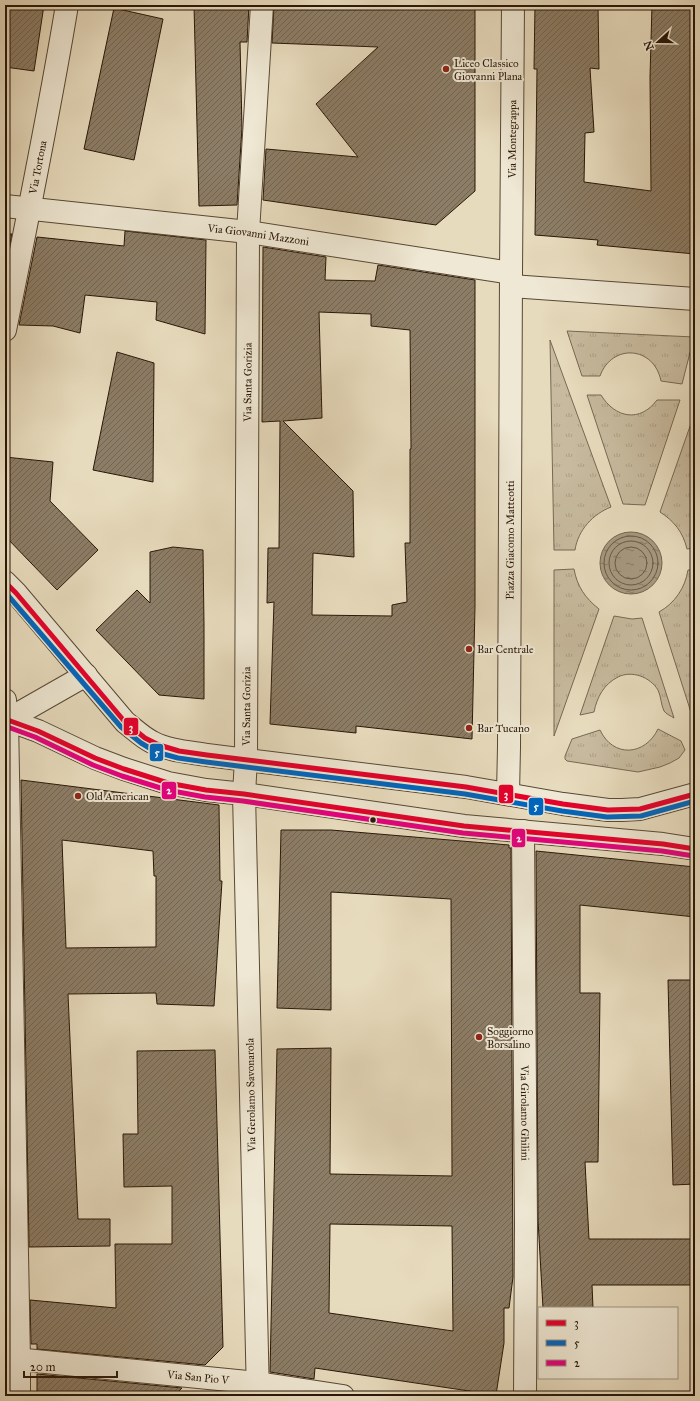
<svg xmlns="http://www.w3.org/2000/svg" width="700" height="1401" viewBox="0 0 700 1401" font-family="'IM FELL Great Primer',serif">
<defs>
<pattern id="grass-tufts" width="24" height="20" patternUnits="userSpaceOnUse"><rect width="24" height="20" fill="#c7ba9e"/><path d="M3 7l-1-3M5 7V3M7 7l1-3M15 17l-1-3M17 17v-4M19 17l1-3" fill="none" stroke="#ab9f87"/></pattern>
<pattern id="water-ripples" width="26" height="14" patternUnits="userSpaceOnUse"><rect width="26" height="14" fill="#a6987f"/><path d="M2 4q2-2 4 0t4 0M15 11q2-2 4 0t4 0" fill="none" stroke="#877b66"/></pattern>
<pattern id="building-hatch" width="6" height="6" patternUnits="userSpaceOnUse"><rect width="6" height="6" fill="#8c7d66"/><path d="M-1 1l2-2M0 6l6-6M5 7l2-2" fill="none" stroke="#726552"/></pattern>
</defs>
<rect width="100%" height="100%" fill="#e7dbbd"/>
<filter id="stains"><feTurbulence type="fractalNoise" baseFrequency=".005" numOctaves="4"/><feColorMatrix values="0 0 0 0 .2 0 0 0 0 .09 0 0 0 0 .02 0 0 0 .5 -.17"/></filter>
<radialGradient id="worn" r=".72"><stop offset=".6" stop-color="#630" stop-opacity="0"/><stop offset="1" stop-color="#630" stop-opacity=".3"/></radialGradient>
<g fill="url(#grass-tufts)" stroke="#786853">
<path d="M 567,331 L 694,337 L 682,384 L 661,381 C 654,346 612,343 600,376 L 582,376 Z"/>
<path d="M 550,340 L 611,507 C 593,514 578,530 575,550 L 554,550 Z"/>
<path d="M 587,395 L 601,395 C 615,418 640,423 657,400 L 680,400 L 645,505 L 623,504 Z"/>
<path d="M 695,412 L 695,548 L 687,549 C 683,532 674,521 660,512 Z"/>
<path d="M 574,569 C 577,586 585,598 599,609 L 554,736 L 554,570 Z"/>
<path d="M 688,570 L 695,570 L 695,725 L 659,612 C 675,603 685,588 688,570 Z"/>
<path d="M 614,616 L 632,619 L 642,618 L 674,718 C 671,716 666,714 664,711 C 661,705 661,696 658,690 C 650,677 632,670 618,677 C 604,684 597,697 594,712 L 580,715 Z"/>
<path d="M 658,729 L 681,741 L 685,750 L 679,758 L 670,763 L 660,767 L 638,772 L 567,761 L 565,759 L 565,756 L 572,739 L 600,730 C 613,758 645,756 658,729 Z"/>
</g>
<circle fill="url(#water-ripples)" stroke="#74644f" cx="631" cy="563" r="31"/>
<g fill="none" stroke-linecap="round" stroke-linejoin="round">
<g stroke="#685844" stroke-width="1">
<circle cx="631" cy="563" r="27"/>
<circle cx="631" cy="563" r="22"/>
<circle cx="631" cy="563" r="16"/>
</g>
</g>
<g fill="url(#building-hatch)" stroke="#291708" fill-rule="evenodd">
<path d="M 5,5 L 44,5 L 34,71 L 5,67 Z"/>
<path d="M 194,5 L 249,5 L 247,42 L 240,42 L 242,128 L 237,205 L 199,206 Z"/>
<path d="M 274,5 L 475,5 L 475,191 L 436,225 L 263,200 L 266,149 L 358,157 L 316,104 L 378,47 L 272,43 Z"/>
<path d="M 535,5 L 598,5 L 599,69 L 590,68 L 594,132 L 585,133 L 584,182 L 651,191 L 650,77 L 652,5 L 695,5 L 695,254 L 597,245 L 598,240 L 535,235 L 537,69 L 534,69 Z"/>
<path d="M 114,8 L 163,19 L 134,160 L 84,149 Z"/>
<path d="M 125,231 L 206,240 L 205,334 L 156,320 L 157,302 L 85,295 L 80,333 L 53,326 L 19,325 L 37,237 L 124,246 Z"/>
<path d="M 5,234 L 12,234 L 5,267 Z"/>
<path d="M 263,247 L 326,257 L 325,280 L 375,281 L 378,265 L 475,280 L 475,606 L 472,739 L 356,726 L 356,733 L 270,724 L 274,602 L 267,603 L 268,548 L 279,548 L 280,421 L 262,422 ZM 319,312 L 371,314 L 371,326 L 410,330 L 411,449 L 410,449 L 410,543 L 405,543 L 407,602 L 392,605 L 392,616 L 312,615 L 313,553 L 354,557 L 353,491 L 283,421 L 322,418 Z"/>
<path d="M 117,352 L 154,363 L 153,482 L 93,470 Z"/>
<path d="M 5,457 L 53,462 L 50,501 L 98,550 L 57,590 L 5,536 Z"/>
<path d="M 173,547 L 203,550 L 204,625 L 204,699 L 159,695 L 96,630 L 137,590 L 150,603 L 150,552 Z"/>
<path d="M 21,780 L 219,805 L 220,881 L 222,881 L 214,1006 L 157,1004 L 156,993 L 68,994 L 78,1219 L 110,1219 L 110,1246 L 29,1247 ZM 62,840 L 153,851 L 154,876 L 156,876 L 156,947 L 66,948 Z"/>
<path d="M 281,830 L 331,830 L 509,845 L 509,848 L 511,848 L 513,1277 L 509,1308 L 504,1308 L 504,1343 L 496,1395 L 315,1368 L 314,1379 L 270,1372 L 277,1049 L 331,1048 L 330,1174 L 452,1176 L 451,899 L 331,892 L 331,1010 L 277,1008 ZM 330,1224 L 452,1226 L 453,1331 L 329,1313 Z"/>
<path d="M 536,851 L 695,867 L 695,917 L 580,905 L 580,993 L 600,993 L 598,1162 L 585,1162 L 589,1239 L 695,1239 L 695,1285 L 592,1285 L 593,1308 L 543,1308 L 538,1220 Z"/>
<path d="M 668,980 L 695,980 L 695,1184 L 673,1185 Z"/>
<path d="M 215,1050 L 223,1347 L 205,1365 L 37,1349 L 37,1344 L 31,1344 L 30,1300 L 116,1308 L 115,1244 L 172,1244 L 172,1186 L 124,1187 L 123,1134 L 138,1134 L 137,1051 Z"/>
<path d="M 5,1297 L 6,1340 L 5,1340 Z"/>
<path d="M 37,1374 L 182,1388 L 174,1396 L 37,1396 Z"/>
</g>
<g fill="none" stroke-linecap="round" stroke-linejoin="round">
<defs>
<g id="minor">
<path id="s1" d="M 5,206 L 248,232 L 511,273"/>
<path d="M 511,286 L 695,299"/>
<path id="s2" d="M 5,330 C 27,222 49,114 67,5"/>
<path d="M 5,582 L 16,593 L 125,722 C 134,729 142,737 152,742 C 169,751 189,752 207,755 L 466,787 L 563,804 L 608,810 L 622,810 L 640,809 L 695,794"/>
<path d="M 5,700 L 7,720 L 19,1360 L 19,1396"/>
<path d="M 5,719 L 38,731 L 95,758 L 124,769 L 168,783 L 206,790 L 244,794 L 464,826 L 663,844 L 695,849"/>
<path d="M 7,720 L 86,675"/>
<path id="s3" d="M 508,794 L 509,747 L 511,273 L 513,5"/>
<path id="s4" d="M 523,831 L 526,1224 L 525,1396"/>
<path id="s5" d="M 5,1358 L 258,1383 L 343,1396"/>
<path id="s6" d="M 258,1396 L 244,794 L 246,759 L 248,232 L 262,5"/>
</g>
</defs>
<use href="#minor" stroke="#584835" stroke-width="24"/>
<use href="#minor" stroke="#efe8d4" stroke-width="22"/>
<defs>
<g id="bus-1">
<path d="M 5,582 L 16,593 L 125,722 L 145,738 L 159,745 L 179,751 L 207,755 L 466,787 L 563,804 L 608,810 L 640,809 L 695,794"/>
<path d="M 5,719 L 38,731 L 95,758 L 124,769 L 168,783 L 206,790 L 244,794 L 464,826 L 663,844 L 695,849"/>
</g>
<path id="bus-2" d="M 5,592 L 121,727 L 141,743 L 156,752 L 178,758 L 206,762 L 465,794 L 562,811 L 607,817 L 641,816 L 695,801"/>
<path id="bus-3" d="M 5,726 L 35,737 L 93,765 L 122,776 L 167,790 L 205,797 L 243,801 L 463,833 L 662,851 L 694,856"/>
</defs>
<use href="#bus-1" stroke="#efe8d4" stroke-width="8"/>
<use href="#bus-2" stroke="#efe8d4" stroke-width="8"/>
<use href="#bus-3" stroke="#efe8d4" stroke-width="8"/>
<use href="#bus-1" stroke="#e4002b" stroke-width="5"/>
<use href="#bus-2" stroke="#0065bd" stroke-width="5"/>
<use href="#bus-3" stroke="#e5007d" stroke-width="5"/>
</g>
<g fill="#8f2418" stroke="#efe8d4" stroke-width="1.5">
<circle cx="446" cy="69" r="4"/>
<circle cx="469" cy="649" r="4"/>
<circle cx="469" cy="728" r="4"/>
<circle cx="78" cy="796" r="4"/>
<circle cx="479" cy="1037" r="4"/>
</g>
<circle fill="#291708" stroke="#efe8d4" stroke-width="1.5" cx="373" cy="820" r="3.5"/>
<g text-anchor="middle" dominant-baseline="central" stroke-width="4" stroke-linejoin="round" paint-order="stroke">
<g font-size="11" fill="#291708" stroke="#efe8d4" text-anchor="start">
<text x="454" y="63">Liceo Classico<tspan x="454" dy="13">Giovanni Plana</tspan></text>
<text x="477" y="649">Bar Centrale</text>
<text x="477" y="728">Bar Tucano</text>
<text x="86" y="796">Old American</text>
<text x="487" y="1031">Soggiorno<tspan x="487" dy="13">Borsalino</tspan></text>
</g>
<g font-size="11" fill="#291708" stroke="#efe8d4">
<text stroke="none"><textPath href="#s3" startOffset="655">Via Montegrappa</textPath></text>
<text stroke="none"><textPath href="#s2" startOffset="166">Via Tortona</textPath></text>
<text stroke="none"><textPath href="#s1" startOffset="255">Via Giovanni Mazzoni</textPath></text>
<text stroke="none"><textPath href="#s6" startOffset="1014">Via Santa Gorizia</textPath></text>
<text stroke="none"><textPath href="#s3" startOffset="254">Piazza Giacomo Matteotti</textPath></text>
<text stroke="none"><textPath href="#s6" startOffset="690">Via Santa Gorizia</textPath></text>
<text transform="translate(251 1095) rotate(-91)">Via Gerolamo Savonarola</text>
<text stroke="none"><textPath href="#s4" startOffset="282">Via Girolamo Ghilini</textPath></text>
<text stroke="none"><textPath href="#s5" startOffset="194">Via San Pio V</textPath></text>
</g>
</g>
<g stroke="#efe8d4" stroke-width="1.5">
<rect x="123" y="717" width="16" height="19" rx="4" fill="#e4002b"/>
<rect x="149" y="743" width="15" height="19" rx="4" fill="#0065bd"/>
<rect x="161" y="781" width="16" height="19" rx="4" fill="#e5007d"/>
<rect x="498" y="784" width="16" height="20" rx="4" fill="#e4002b"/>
<rect x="528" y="797" width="16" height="19" rx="4" fill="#0065bd"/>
<rect x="511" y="828" width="15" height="20" rx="4" fill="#e5007d"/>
</g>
<g font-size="11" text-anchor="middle" font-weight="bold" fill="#fff">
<text x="131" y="731">3</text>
<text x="157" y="756">5</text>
<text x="169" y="794">2</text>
<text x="506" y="798">3</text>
<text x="536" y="810">5</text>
<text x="519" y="842">2</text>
</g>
<rect width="700" height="1401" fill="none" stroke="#e7dbbd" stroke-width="20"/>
<rect x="6" y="6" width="688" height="1389" fill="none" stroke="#291708" stroke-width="2"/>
<rect x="10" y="10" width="680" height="1381" fill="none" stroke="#291708"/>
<rect x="538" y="1307" width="140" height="72" fill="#efe8d4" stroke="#a09482"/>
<rect x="546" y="1320" width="20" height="6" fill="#e4002b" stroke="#a09482"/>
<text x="574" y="1327" font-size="12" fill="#291708">3</text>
<rect x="546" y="1340" width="20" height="6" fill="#0065bd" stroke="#a09482"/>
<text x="574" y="1347" font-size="12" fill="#291708">5</text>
<rect x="546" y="1360" width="20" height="6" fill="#e5007d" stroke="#a09482"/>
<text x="574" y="1367" font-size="12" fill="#291708">2</text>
<g transform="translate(658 42) rotate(249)" stroke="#efe8d4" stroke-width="3" paint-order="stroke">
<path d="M0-3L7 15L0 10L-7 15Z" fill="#291708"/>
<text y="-6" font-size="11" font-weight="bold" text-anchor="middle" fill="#291708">N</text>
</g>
<path d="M24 1371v6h93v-6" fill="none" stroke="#291708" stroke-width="2"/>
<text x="30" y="1371" font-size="12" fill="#291708" stroke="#efe8d4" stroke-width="3" paint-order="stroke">20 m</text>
<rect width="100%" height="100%" filter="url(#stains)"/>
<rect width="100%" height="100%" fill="url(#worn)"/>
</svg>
